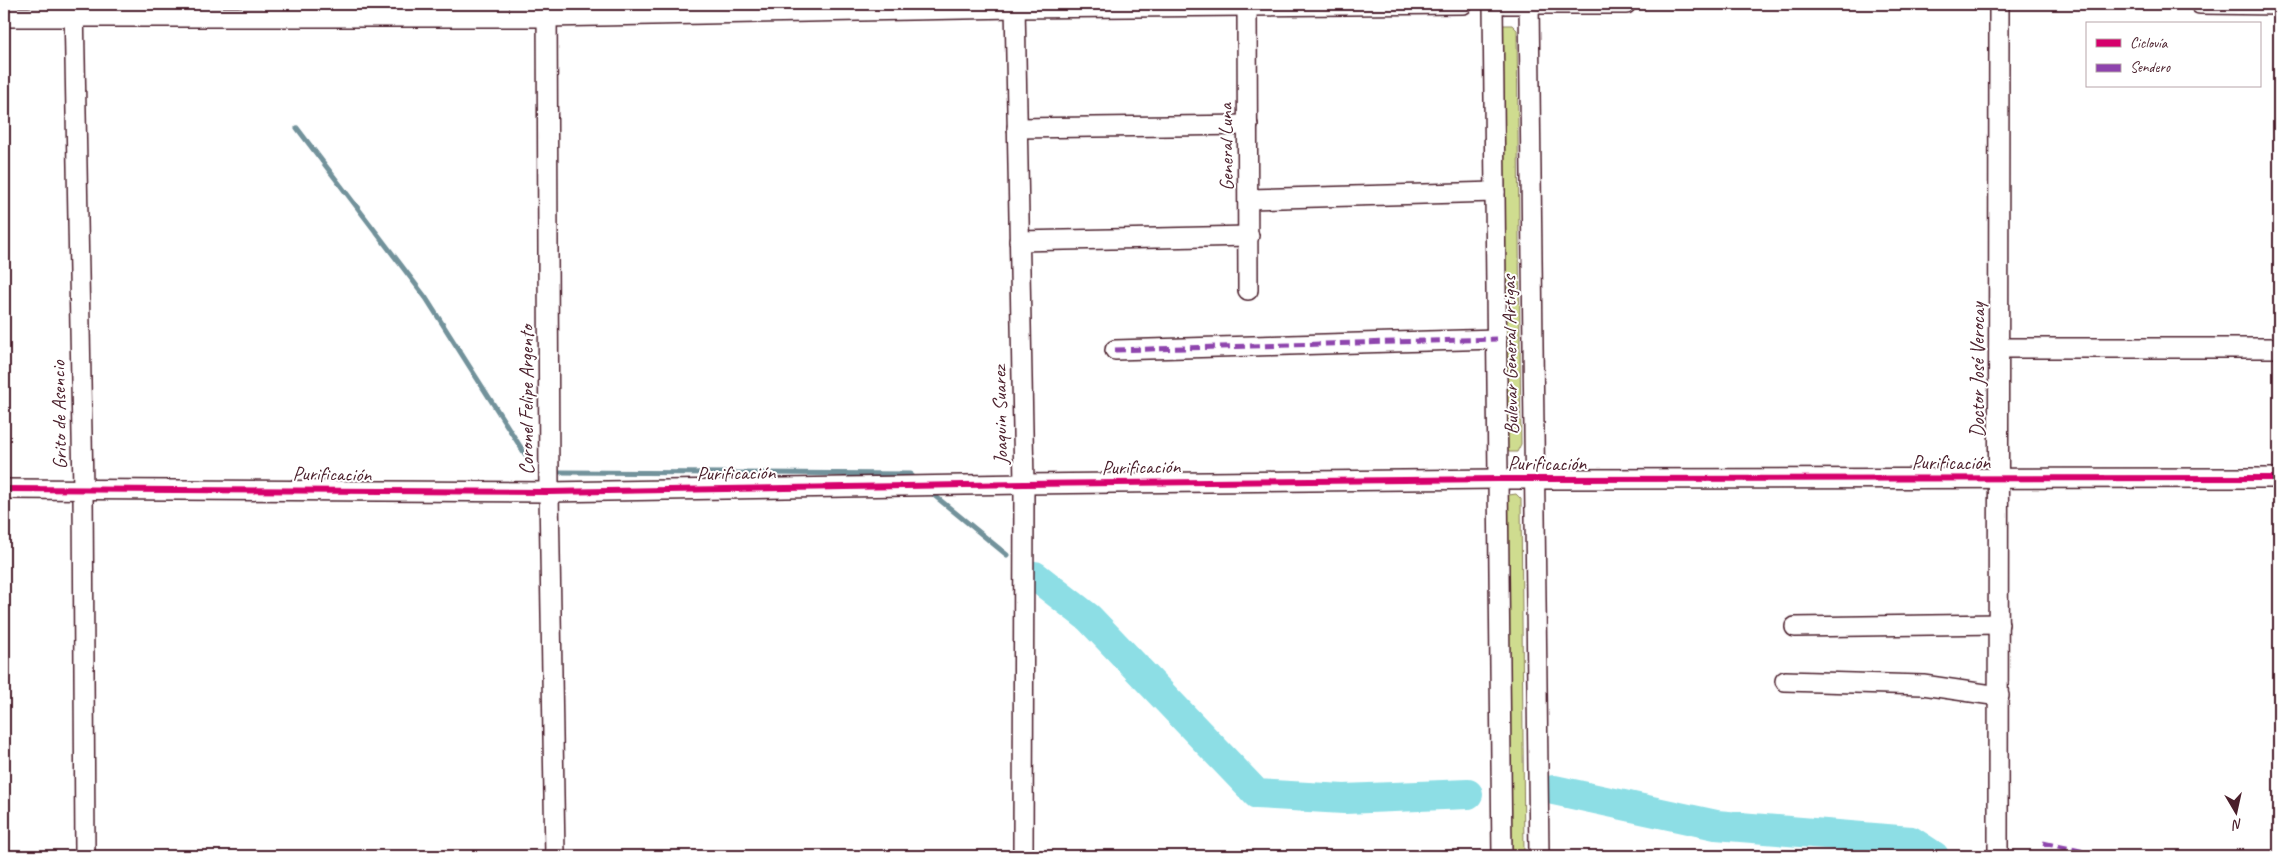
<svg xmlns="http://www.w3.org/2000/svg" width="2283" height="860" viewBox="0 0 2283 860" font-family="Caveat,sans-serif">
<rect width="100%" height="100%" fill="#fff"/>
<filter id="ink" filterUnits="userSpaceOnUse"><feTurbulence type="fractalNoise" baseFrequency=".02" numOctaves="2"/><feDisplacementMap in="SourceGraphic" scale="10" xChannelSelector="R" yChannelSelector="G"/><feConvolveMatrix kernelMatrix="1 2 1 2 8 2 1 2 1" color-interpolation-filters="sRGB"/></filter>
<g filter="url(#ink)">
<g fill="#cfdc8f" stroke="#8c7e5d">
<path d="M 1503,25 L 1512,25 L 1517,30 L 1521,444 L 1517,452 L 1509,452 L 1505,445 L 1502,30 Z"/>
<path d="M 1516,494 L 1521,499 L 1524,856 L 1509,856 L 1505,499 L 1509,495 Z"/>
</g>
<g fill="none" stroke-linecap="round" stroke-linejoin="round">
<g stroke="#72929b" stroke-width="5">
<path d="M 297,128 L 426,298 L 525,454"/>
<path d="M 559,472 L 911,474"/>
<path d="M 935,496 L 1007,555"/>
</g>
<g stroke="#8ddee5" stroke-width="30">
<path d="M 1035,576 L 1089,618 L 1257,794 L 1344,799 L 1468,794"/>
<path d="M 1554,790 L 1716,825 L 1911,841 L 1934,856"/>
</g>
<defs>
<g id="minor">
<path d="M 547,4 L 549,492 L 555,856"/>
<path d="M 1015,4 L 1024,484 L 1023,856"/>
<path d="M 1247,4 L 1248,290"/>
<path d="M 1493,4 L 1502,856"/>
<path d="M 1505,4 L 1626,4"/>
<path d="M 1529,4 L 1539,856"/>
<path d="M 2200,4 L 2279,5"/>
<path d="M 74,5 L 83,488 L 85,856"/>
<path d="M 4,17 L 547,17 L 1015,8 L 1463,4"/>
<path d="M 1017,128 L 1248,125"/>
<path d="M 1249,199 L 1495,192"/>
<path d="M 1019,241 L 1249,236"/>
<path d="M 1999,348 L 2279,348"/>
<path d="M 1115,350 L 1497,339"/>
<path d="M 4,489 L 549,492 L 1024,484 L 1498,479 L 2279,478"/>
<path d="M 1795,627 L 1999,624"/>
<path d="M 1785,681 L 1923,685 L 1999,696"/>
<path d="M 1998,856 L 1999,4"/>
</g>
</defs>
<use href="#minor" stroke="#4a1f2b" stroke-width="22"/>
<use href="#minor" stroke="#fff" stroke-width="19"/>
<g stroke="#8e44ad" stroke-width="5" stroke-dasharray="10 5" stroke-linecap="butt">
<path d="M 1115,350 L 1497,339"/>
<path d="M 2043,843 L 2104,856"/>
</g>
<defs>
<path id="cycleway" d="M 4,489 L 549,492 L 1024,484 L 1498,479 L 2279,478"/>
</defs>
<use href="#cycleway" stroke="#fff" stroke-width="9"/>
<use href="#cycleway" stroke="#d6006c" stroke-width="6"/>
</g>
</g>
<g text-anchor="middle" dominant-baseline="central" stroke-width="4" stroke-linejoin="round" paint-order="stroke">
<g font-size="20" fill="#4a1f2b" stroke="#fff">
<text transform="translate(1226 147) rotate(-91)">General Luna</text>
<text transform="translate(1510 355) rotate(-91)">Bulevar General Artigas</text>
<text transform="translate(1977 370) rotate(-90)">Doctor José Verocay</text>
<text transform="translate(526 400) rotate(-90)">Coronel Felipe Argento</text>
<text transform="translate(59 415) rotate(-91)">Grito de Asencio</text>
<text transform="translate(1000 415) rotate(-91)">Joaquin Suarez</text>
<text x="1951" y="462">Purificación</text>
<text x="1547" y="463">Purificación</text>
<text transform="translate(1141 467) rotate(-1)">Purificación</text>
<text transform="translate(736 473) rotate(-1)">Purificación</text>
<text transform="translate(332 474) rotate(1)">Purificación</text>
</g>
</g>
<rect width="2283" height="860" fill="none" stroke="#fff" stroke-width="20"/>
<rect x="10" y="10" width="2263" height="840" fill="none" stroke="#4a1f2b" stroke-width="2" filter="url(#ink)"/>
<rect x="2086" y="22" width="175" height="65" fill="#ffffff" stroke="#b7a5aa"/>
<rect x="2096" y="39" width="25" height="8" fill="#d6006c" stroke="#b7a5aa"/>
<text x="2130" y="48" font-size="15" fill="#4a1f2b">Ciclovía</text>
<rect x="2096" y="64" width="25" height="8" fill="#8e44ad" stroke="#b7a5aa"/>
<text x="2130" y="72" font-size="15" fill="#4a1f2b">Sendero</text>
<g transform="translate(2236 812) rotate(171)" stroke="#ffffff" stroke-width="4" paint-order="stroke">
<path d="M0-4L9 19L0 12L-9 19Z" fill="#4a1f2b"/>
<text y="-8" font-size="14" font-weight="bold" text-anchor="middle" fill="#4a1f2b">N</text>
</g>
</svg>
